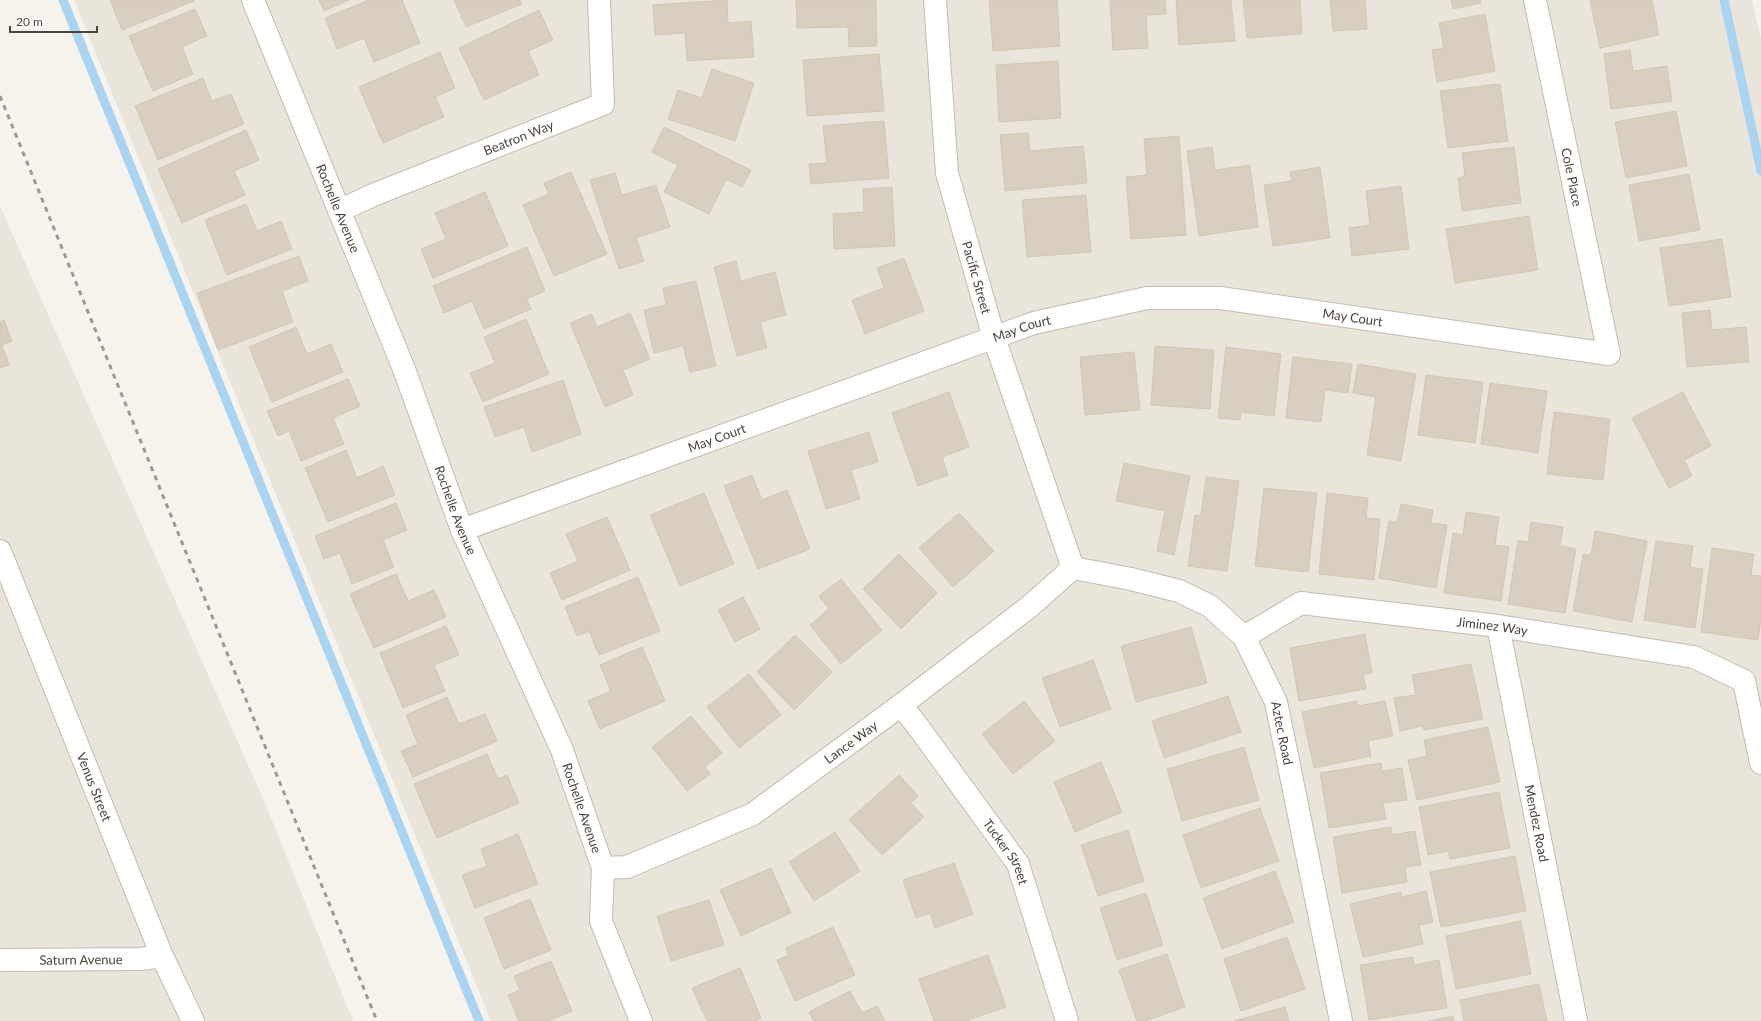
<svg xmlns="http://www.w3.org/2000/svg" width="1761" height="1021" viewBox="0 0 1761 1021" font-family="Lato,sans-serif">
<rect width="100%" height="100%" fill="#f6f3ec"/>
<g fill="#eae5da">
<path d="M 74,0 L 1752,0 L 1761,39 L 1761,1021 L 491,1021 Z"/>
<path d="M 0,206 L 265,803 L 353,1021 L 0,1021 Z"/>
</g>
<g fill="none" stroke-linecap="round" stroke-linejoin="round">
<g stroke="#a9d4f2" stroke-width="9">
<path d="M 63,0 L 479,1021"/>
<path d="M 1724,0 L 1761,171"/>
</g>
</g>
<g fill="#d8cfc1" stroke="#d3c7b4">
<path d="M 110,0 L 194,0 L 194,1 L 122,30 Z"/>
<path d="M 319,0 L 349,0 L 324,11 Z"/>
<path d="M 369,0 L 402,0 L 420,43 L 374,62 L 364,38 L 337,49 L 325,18 Z"/>
<path d="M 454,0 L 520,0 L 522,4 L 466,27 Z"/>
<path d="M 727,0 L 728,23 L 751,21 L 754,57 L 687,61 L 685,33 L 655,35 L 653,5 Z"/>
<path d="M 796,0 L 876,0 L 877,46 L 849,47 L 848,27 L 797,28 Z"/>
<path d="M 989,0 L 1057,0 L 1060,46 L 993,51 Z"/>
<path d="M 1110,0 L 1165,0 L 1166,14 L 1146,15 L 1148,48 L 1113,50 Z"/>
<path d="M 1176,0 L 1231,0 L 1235,41 L 1179,45 Z"/>
<path d="M 1243,0 L 1300,0 L 1302,34 L 1247,38 Z"/>
<path d="M 1330,0 L 1365,0 L 1367,29 L 1333,31 Z"/>
<path d="M 1451,0 L 1480,0 L 1481,3 L 1453,9 Z"/>
<path d="M 1590,0 L 1652,0 L 1659,35 L 1600,48 Z"/>
<path d="M 195,9 L 207,36 L 182,47 L 193,74 L 153,91 L 129,36 Z"/>
<path d="M 539,10 L 553,40 L 528,51 L 539,75 L 484,100 L 459,48 Z"/>
<path d="M 1485,14 L 1495,71 L 1437,82 L 1432,50 L 1444,48 L 1439,23 Z"/>
<path d="M 1630,50 L 1633,71 L 1667,66 L 1672,101 L 1611,109 L 1604,54 Z"/>
<path d="M 440,52 L 455,88 L 435,97 L 444,117 L 383,143 L 359,87 Z"/>
<path d="M 879,54 L 884,111 L 807,116 L 803,60 Z"/>
<path d="M 1058,61 L 1061,118 L 999,122 L 996,65 Z"/>
<path d="M 712,69 L 754,83 L 735,141 L 668,119 L 678,90 L 702,98 Z"/>
<path d="M 203,78 L 212,101 L 231,94 L 244,124 L 158,160 L 135,106 Z"/>
<path d="M 1500,84 L 1508,141 L 1448,148 L 1440,91 Z"/>
<path d="M 1676,111 L 1687,166 L 1626,178 L 1615,122 Z"/>
<path d="M 884,121 L 889,178 L 811,184 L 809,164 L 827,163 L 823,126 Z"/>
<path d="M 664,127 L 751,170 L 742,187 L 726,179 L 709,214 L 664,192 L 678,165 L 652,152 Z"/>
<path d="M 246,130 L 259,160 L 234,171 L 245,195 L 182,223 L 158,169 Z"/>
<path d="M 1028,133 L 1030,151 L 1083,146 L 1087,183 L 1005,191 L 1000,135 Z"/>
<path d="M 1179,136 L 1186,235 L 1131,239 L 1126,177 L 1147,175 L 1144,139 Z"/>
<path d="M 1212,147 L 1215,170 L 1250,165 L 1258,227 L 1199,236 L 1187,151 Z"/>
<path d="M 1514,147 L 1521,203 L 1462,211 L 1458,178 L 1465,176 L 1462,153 Z"/>
<path d="M 1320,167 L 1330,238 L 1273,246 L 1264,185 L 1292,181 L 1290,172 Z"/>
<path d="M 571,172 L 607,254 L 554,276 L 523,205 L 549,194 L 544,183 Z"/>
<path d="M 615,173 L 622,195 L 656,185 L 670,227 L 636,238 L 644,261 L 619,269 L 590,180 Z"/>
<path d="M 1689,174 L 1700,230 L 1639,241 L 1629,185 Z"/>
<path d="M 1401,186 L 1409,249 L 1352,256 L 1349,228 L 1370,225 L 1366,191 Z"/>
<path d="M 892,187 L 895,246 L 834,249 L 833,214 L 864,212 L 863,189 Z"/>
<path d="M 485,192 L 508,246 L 433,278 L 421,249 L 446,239 L 435,213 Z"/>
<path d="M 1086,195 L 1091,252 L 1027,257 L 1022,200 Z"/>
<path d="M 246,204 L 257,231 L 281,221 L 292,249 L 227,275 L 205,220 Z"/>
<path d="M 1529,216 L 1538,270 L 1455,283 L 1446,229 Z"/>
<path d="M 1722,239 L 1731,297 L 1669,306 L 1660,248 Z"/>
<path d="M 527,247 L 545,291 L 527,299 L 531,309 L 484,329 L 472,301 L 444,313 L 433,286 Z"/>
<path d="M 299,256 L 308,281 L 282,291 L 293,322 L 218,350 L 197,293 Z"/>
<path d="M 904,258 L 924,311 L 865,334 L 852,300 L 884,288 L 877,268 Z"/>
<path d="M 736,261 L 741,281 L 775,272 L 786,315 L 760,322 L 767,348 L 737,356 L 714,267 Z"/>
<path d="M 696,281 L 716,366 L 690,372 L 683,346 L 654,353 L 644,310 L 666,305 L 663,288 Z"/>
<path d="M 1710,310 L 1712,330 L 1746,327 L 1749,362 L 1687,367 L 1682,313 Z"/>
<path d="M 630,313 L 650,359 L 623,370 L 633,395 L 605,407 L 570,323 L 592,314 L 597,327 Z"/>
<path d="M 526,319 L 549,374 L 483,402 L 470,373 L 495,363 L 484,337 Z"/>
<path d="M 4,320 L 12,341 L 2,345 L 9,365 L 0,368 L 0,322 Z"/>
<path d="M 296,327 L 307,354 L 331,344 L 343,372 L 272,402 L 249,347 Z"/>
<path d="M 1155,346 L 1214,350 L 1210,409 L 1151,405 Z"/>
<path d="M 1226,347 L 1281,354 L 1274,416 L 1241,412 L 1240,420 L 1218,418 Z"/>
<path d="M 1134,352 L 1140,410 L 1085,415 L 1080,357 Z"/>
<path d="M 1293,357 L 1352,364 L 1348,393 L 1325,390 L 1321,422 L 1286,418 Z"/>
<path d="M 1358,364 L 1416,374 L 1401,461 L 1367,455 L 1376,397 L 1353,393 Z"/>
<path d="M 1426,375 L 1483,382 L 1475,443 L 1418,435 Z"/>
<path d="M 348,379 L 360,406 L 333,418 L 344,444 L 301,461 L 289,431 L 278,436 L 267,411 Z"/>
<path d="M 563,380 L 581,434 L 532,452 L 524,427 L 495,437 L 484,407 Z"/>
<path d="M 1490,383 L 1547,391 L 1538,453 L 1481,444 Z"/>
<path d="M 949,392 L 969,447 L 942,457 L 948,475 L 918,486 L 892,413 Z"/>
<path d="M 1683,392 L 1711,446 L 1684,460 L 1692,476 L 1669,488 L 1632,418 Z"/>
<path d="M 1554,412 L 1610,419 L 1603,480 L 1547,474 Z"/>
<path d="M 869,432 L 878,462 L 851,470 L 860,499 L 826,509 L 808,451 Z"/>
<path d="M 346,450 L 357,478 L 383,466 L 395,495 L 328,522 L 305,468 Z"/>
<path d="M 1124,463 L 1190,476 L 1174,555 L 1157,551 L 1165,511 L 1116,501 Z"/>
<path d="M 752,475 L 762,500 L 787,490 L 810,549 L 758,569 L 724,486 Z"/>
<path d="M 1206,477 L 1239,481 L 1227,571 L 1188,566 L 1195,515 L 1201,516 Z"/>
<path d="M 1264,488 L 1317,493 L 1308,572 L 1255,566 Z"/>
<path d="M 704,493 L 734,564 L 680,586 L 650,515 Z"/>
<path d="M 1327,493 L 1368,498 L 1366,518 L 1380,519 L 1374,580 L 1319,574 Z"/>
<path d="M 396,503 L 407,530 L 383,540 L 394,567 L 352,584 L 340,553 L 324,559 L 315,536 Z"/>
<path d="M 1401,504 L 1433,510 L 1431,523 L 1447,525 L 1436,588 L 1379,578 L 1389,521 L 1397,522 Z"/>
<path d="M 1466,512 L 1499,517 L 1495,545 L 1509,547 L 1501,601 L 1444,593 L 1453,533 L 1463,535 Z"/>
<path d="M 959,513 L 994,551 L 953,587 L 919,548 Z"/>
<path d="M 607,517 L 630,570 L 562,600 L 550,573 L 578,561 L 566,534 Z"/>
<path d="M 1531,522 L 1563,527 L 1560,546 L 1576,549 L 1565,613 L 1508,604 L 1518,540 L 1528,542 Z"/>
<path d="M 1595,531 L 1647,541 L 1632,622 L 1573,611 L 1583,554 L 1591,555 Z"/>
<path d="M 1656,541 L 1693,546 L 1690,567 L 1703,569 L 1695,628 L 1644,620 Z"/>
<path d="M 1712,548 L 1754,554 L 1751,575 L 1761,576 L 1761,619 L 1758,640 L 1701,632 Z"/>
<path d="M 899,554 L 937,593 L 901,629 L 863,589 Z"/>
<path d="M 396,574 L 408,601 L 434,590 L 446,617 L 374,648 L 350,594 Z"/>
<path d="M 638,577 L 660,631 L 599,655 L 589,631 L 577,636 L 565,607 Z"/>
<path d="M 841,579 L 882,630 L 841,664 L 810,625 L 829,609 L 819,596 Z"/>
<path d="M 743,597 L 760,629 L 735,642 L 718,610 Z"/>
<path d="M 446,626 L 459,655 L 434,665 L 445,691 L 403,708 L 380,653 Z"/>
<path d="M 1191,627 L 1207,683 L 1136,702 L 1121,646 Z"/>
<path d="M 1365,634 L 1372,673 L 1363,674 L 1366,689 L 1299,701 L 1290,648 Z"/>
<path d="M 795,635 L 832,672 L 794,710 L 757,672 Z"/>
<path d="M 642,647 L 665,701 L 600,729 L 588,701 L 611,691 L 600,665 Z"/>
<path d="M 1093,660 L 1111,709 L 1060,727 L 1042,678 Z"/>
<path d="M 1471,664 L 1483,719 L 1424,730 L 1423,726 L 1400,731 L 1394,698 L 1416,695 L 1412,675 Z"/>
<path d="M 749,674 L 781,715 L 739,748 L 707,707 Z"/>
<path d="M 1228,696 L 1241,732 L 1164,758 L 1152,721 Z"/>
<path d="M 447,697 L 459,724 L 485,714 L 497,741 L 413,777 L 401,751 L 418,744 L 406,715 Z"/>
<path d="M 1024,701 L 1055,741 L 1013,774 L 982,734 Z"/>
<path d="M 1357,701 L 1358,706 L 1385,701 L 1393,736 L 1368,741 L 1371,756 L 1314,768 L 1302,712 Z"/>
<path d="M 691,716 L 722,753 L 705,767 L 710,774 L 687,791 L 652,747 Z"/>
<path d="M 1488,727 L 1500,782 L 1417,800 L 1408,760 L 1427,756 L 1424,740 Z"/>
<path d="M 1244,747 L 1259,800 L 1182,821 L 1167,769 Z"/>
<path d="M 487,754 L 498,779 L 507,775 L 519,803 L 437,838 L 414,784 Z"/>
<path d="M 1101,762 L 1122,812 L 1075,832 L 1054,782 Z"/>
<path d="M 1381,763 L 1382,771 L 1402,768 L 1407,800 L 1383,803 L 1386,819 L 1329,828 L 1320,773 Z"/>
<path d="M 899,775 L 918,796 L 911,803 L 924,817 L 882,855 L 849,820 Z"/>
<path d="M 1499,792 L 1510,848 L 1450,859 L 1448,851 L 1428,855 L 1419,807 Z"/>
<path d="M 1260,808 L 1279,861 L 1201,888 L 1183,835 Z"/>
<path d="M 1391,827 L 1392,835 L 1415,831 L 1421,865 L 1405,867 L 1407,882 L 1342,893 L 1333,837 Z"/>
<path d="M 1128,830 L 1144,881 L 1098,896 L 1081,845 Z"/>
<path d="M 835,832 L 860,871 L 814,901 L 789,862 Z"/>
<path d="M 518,834 L 538,884 L 475,908 L 462,875 L 487,866 L 481,849 Z"/>
<path d="M 1515,856 L 1526,911 L 1441,927 L 1430,872 Z"/>
<path d="M 954,863 L 973,914 L 935,928 L 930,913 L 916,918 L 903,880 Z"/>
<path d="M 771,868 L 791,913 L 741,936 L 720,890 Z"/>
<path d="M 1275,871 L 1294,922 L 1222,949 L 1203,898 Z"/>
<path d="M 1426,891 L 1433,922 L 1419,925 L 1423,944 L 1363,957 L 1350,904 L 1401,892 L 1402,897 Z"/>
<path d="M 1146,893 L 1163,945 L 1117,960 L 1100,908 Z"/>
<path d="M 530,899 L 551,950 L 504,969 L 484,918 Z"/>
<path d="M 709,900 L 724,945 L 671,961 L 657,916 Z"/>
<path d="M 1521,921 L 1531,974 L 1456,989 L 1446,936 Z"/>
<path d="M 833,927 L 855,975 L 795,1001 L 777,960 L 789,955 L 786,948 Z"/>
<path d="M 1287,937 L 1305,989 L 1241,1011 L 1224,959 Z"/>
<path d="M 1167,954 L 1185,1007 L 1145,1021 L 1137,1021 L 1119,970 Z"/>
<path d="M 988,955 L 1006,1007 L 966,1021 L 934,1021 L 919,979 Z"/>
<path d="M 1413,957 L 1414,965 L 1439,960 L 1447,1008 L 1369,1020 L 1360,965 Z"/>
<path d="M 551,961 L 572,1011 L 549,1021 L 519,1021 L 508,995 L 520,990 L 514,976 Z"/>
<path d="M 740,968 L 761,1018 L 755,1021 L 707,1021 L 692,988 Z"/>
<path d="M 1539,984 L 1547,1021 L 1464,1021 L 1460,1000 Z"/>
<path d="M 850,991 L 862,1013 L 877,1006 L 885,1021 L 814,1021 L 809,1012 Z"/>
<path d="M 1285,1007 L 1289,1021 L 1234,1021 Z"/>
<path d="M 1453,1016 L 1454,1021 L 1428,1021 Z"/>
</g>
<g fill="none" stroke-linecap="round" stroke-linejoin="round">
<defs>
<g id="street">
<path id="s1" d="M 253,0 L 404,369 L 462,530 L 562,750 L 603,868 L 601,921 L 641,1021"/>
<path id="s2" d="M 935,0 L 947,173 L 994,338 L 1073,568"/>
<path id="s3" d="M 339,211 L 373,195 L 603,104 L 599,0"/>
<path id="s4" d="M 462,530 L 1034,323 L 1147,298 L 1220,298 L 1609,354 L 1535,0"/>
<path id="s5" d="M 0,551 L 162,956 L 193,1021"/>
<path id="s6" d="M 1073,568 L 1131,579 L 1179,591 L 1210,606 L 1244,637 L 1276,702 L 1341,1021"/>
<path id="s7" d="M 1498,626 L 1576,1021"/>
<path id="s8" d="M 1244,637 L 1301,603 L 1498,626 L 1694,657 L 1744,681 L 1761,763"/>
<path id="s9" d="M 901,705 L 919,728 L 1018,864 L 1067,1021"/>
<path id="s10" d="M 603,868 L 627,867 L 753,814 L 901,705 L 1029,607 L 1073,568"/>
<path id="s11" d="M 0,960 L 141,959 L 162,956"/>
</g>
</defs>
<use href="#street" stroke="#c2bbae" stroke-width="24"/>
<use href="#street" stroke="#fff" stroke-width="22"/>
<path stroke="#9a9a9a" stroke-width="3" stroke-dasharray="5 5" stroke-linecap="butt" d="M 0,96 L 377,1021"/>
</g>
<g text-anchor="middle" dominant-baseline="central" stroke-width="3" stroke-linejoin="round" paint-order="stroke">
<g font-size="13" fill="#4b4439" stroke="#fff">
<text stroke="none"><textPath href="#s3" startOffset="194">Beatron Way</textPath></text>
<text transform="translate(1572 177) rotate(78)">Cole Place</text>
<text stroke="none"><textPath href="#s1" startOffset="225">Rochelle Avenue</textPath></text>
<text stroke="none"><textPath href="#s2" startOffset="282">Pacific Street</textPath></text>
<text stroke="none"><textPath href="#s4" startOffset="931">May Court</textPath></text>
<text stroke="none"><textPath href="#s4" startOffset="595">May Court</textPath></text>
<text stroke="none"><textPath href="#s4" startOffset="271">May Court</textPath></text>
<text stroke="none"><textPath href="#s1" startOffset="549">Rochelle Avenue</textPath></text>
<text stroke="none"><textPath href="#s8" startOffset="259">Jiminez Way</textPath></text>
<text stroke="none"><textPath href="#s6" startOffset="293">Aztec Road</textPath></text>
<text stroke="none"><textPath href="#s10" startOffset="282">Lance Way</textPath></text>
<text stroke="none"><textPath href="#s5" startOffset="254">Venus Street</textPath></text>
<text stroke="none"><textPath href="#s1" startOffset="873">Rochelle Avenue</textPath></text>
<text stroke="none"><textPath href="#s7" startOffset="201">Mendez Road</textPath></text>
<text stroke="none"><textPath href="#s9" startOffset="181">Tucker Street</textPath></text>
<text stroke="none"><textPath href="#s11" startOffset="81">Saturn Avenue</textPath></text>
</g>
</g>
<path d="M10 26v6h87v-6" fill="none" stroke="#4b4439" stroke-width="2"/>
<text x="16" y="26" font-size="12" fill="#4b4439" stroke="#ffffff" stroke-width="3" paint-order="stroke">20 m</text>
</svg>
